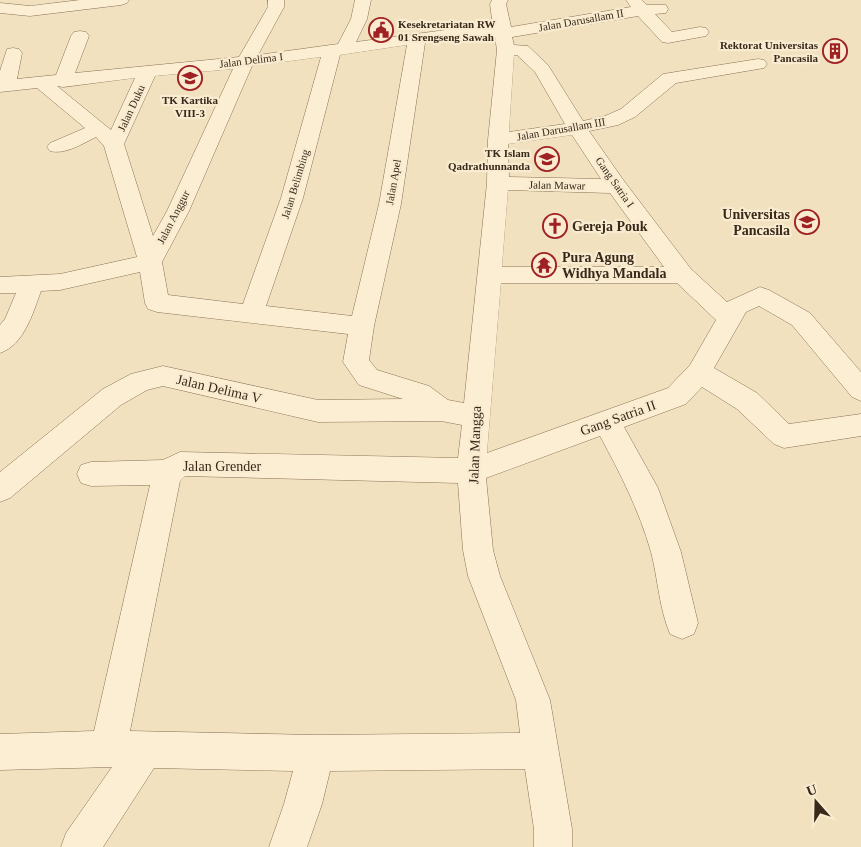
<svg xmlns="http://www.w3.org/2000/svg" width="861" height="847" viewBox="0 0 861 847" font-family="'Times New Roman',serif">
<rect width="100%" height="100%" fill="#f1e1bf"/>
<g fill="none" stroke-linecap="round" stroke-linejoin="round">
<defs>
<g id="minor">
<path d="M 80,0 L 129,0 L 127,3 L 121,5 L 30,16 L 0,13 L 0,3 L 30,6 Z"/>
<path d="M 268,0 L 284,0 L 284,7 L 258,55 L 338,44 L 351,19 L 355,0 L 371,0 L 367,19 L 356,42 L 468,27 L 493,27 L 490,4 L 492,0 L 508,0 L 506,4 L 511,27 L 631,7 L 626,0 L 642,0 L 647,5 L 666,5 L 668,9 L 666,13 L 655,14 L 672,32 L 700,27 L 706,28 L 709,32 L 706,36 L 668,43 L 662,42 L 638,16 L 512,37 L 514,45 L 528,46 L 548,65 L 583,121 L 605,116 L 621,109 L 663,74 L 758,59 L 764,60 L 767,64 L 764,68 L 758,69 L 676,83 L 635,117 L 618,125 L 589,131 L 624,181 L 691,269 L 727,302 L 760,287 L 769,290 L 810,313 L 861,372 L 861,401 L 852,397 L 792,325 L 759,306 L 746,312 L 714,368 L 757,393 L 789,424 L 861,414 L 861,436 L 784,448 L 774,444 L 737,409 L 702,387 L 686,404 L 624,427 L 658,488 L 681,552 L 698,623 L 694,634 L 682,639 L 670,634 C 659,608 658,579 651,552 C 639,510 620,473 600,436 L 486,478 L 493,550 L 500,576 L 550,700 L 572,829 L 572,847 L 534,847 L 534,829 L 525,769 L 330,771 L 322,804 L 307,847 L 269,847 L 284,804 L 293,771 L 154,768 L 103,847 L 61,847 L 66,833 L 112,767 L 0,770 L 0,734 L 94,731 L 150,485 L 91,486 L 81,483 L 77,474 L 81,465 L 91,462 L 163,460 L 180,452 L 458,458 L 462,425 L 441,421 L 318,422 L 163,386 L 147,390 L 121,405 L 10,498 L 0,502 L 0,472 L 103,389 L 131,374 L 163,366 L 318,400 L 403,399 L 359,385 L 343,362 L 348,334 L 157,312 L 148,309 L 145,303 L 140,272 L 60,290 L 41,291 C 33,313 24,345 0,353 L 0,325 L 5,319 L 16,293 L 0,293 L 0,277 L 60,274 L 137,257 L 104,146 L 96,137 C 82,144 65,155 50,151 L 47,147 L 50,143 L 85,128 L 37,88 L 0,92 L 0,71 L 7,49 L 13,48 L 19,49 L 22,53 L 17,79 L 56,75 L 71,36 L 74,32 L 80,31 L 86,32 L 89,36 L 75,73 L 239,57 L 268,7 ZM 468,37 L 495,37 L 497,50 L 488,140 L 487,183 L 464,403 L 448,400 L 429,386 L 377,370 L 369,360 L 374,326 L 401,204 L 425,43 ZM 407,45 L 379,204 L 352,316 L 266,306 L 303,198 L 340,55 ZM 514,55 L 517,55 L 535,72 L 565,124 L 509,132 ZM 321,57 L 281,198 L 243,304 L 168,295 L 162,262 L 189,211 L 252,66 ZM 233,69 L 167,211 L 153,236 L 124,144 L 155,76 ZM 135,78 L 111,130 L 57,86 L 63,87 ZM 572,135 L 601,179 L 509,177 L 508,144 ZM 508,190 L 610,193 L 664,267 L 502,267 ZM 501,283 L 677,283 L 716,320 L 690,365 L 668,388 L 487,453 ZM 185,476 L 458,483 L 463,550 L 468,576 L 516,700 L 520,733 L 316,735 L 130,731 L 180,481 Z"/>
</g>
</defs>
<use href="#minor" stroke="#8b7156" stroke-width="1"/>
<use href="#minor" fill="#fbeed2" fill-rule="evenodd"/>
</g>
<defs>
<symbol id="civic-ring" viewBox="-11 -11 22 22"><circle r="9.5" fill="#f8ebcf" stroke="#9f2124" stroke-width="1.5"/><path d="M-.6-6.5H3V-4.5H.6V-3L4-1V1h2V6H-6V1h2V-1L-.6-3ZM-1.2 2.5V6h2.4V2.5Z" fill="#9f2124"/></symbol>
<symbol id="building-ring" viewBox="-11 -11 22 22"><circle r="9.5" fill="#f8ebcf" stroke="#9f2124" stroke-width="1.5"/><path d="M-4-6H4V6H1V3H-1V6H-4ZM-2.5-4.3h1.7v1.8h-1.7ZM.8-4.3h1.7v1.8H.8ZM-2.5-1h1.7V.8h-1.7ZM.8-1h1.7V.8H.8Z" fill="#9f2124"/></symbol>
<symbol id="school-ring" viewBox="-11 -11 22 22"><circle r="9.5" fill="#f8ebcf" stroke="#9f2124" stroke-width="1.5"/><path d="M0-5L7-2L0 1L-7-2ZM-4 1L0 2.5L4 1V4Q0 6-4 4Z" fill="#9f2124"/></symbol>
<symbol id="university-ring" viewBox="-11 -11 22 22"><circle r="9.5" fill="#f8ebcf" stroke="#9f2124" stroke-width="1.5"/><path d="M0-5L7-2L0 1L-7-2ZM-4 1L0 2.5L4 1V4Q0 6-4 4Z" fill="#9f2124"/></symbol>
<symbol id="church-ring" viewBox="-11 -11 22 22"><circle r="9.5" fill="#f8ebcf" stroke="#9f2124" stroke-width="1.5"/><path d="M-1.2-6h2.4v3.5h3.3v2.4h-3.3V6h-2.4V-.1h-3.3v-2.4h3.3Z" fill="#9f2124"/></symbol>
<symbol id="temple-ring" viewBox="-11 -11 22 22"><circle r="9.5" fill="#f8ebcf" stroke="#9f2124" stroke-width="1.5"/><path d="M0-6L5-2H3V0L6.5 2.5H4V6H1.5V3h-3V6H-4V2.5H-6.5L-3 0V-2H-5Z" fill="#9f2124"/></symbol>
</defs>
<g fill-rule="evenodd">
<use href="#civic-ring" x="367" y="16" width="28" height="28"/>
<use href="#building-ring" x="821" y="37" width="28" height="28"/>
<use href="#school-ring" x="176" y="64" width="28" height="28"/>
<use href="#school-ring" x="533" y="145" width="28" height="28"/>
<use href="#university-ring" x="793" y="208" width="28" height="28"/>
<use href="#church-ring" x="541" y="212" width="28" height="28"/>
<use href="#temple-ring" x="530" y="251" width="28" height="28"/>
</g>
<g text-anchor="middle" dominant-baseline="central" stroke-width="4.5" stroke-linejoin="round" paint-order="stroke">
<g font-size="11" fill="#39291b" stroke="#f8ebcf">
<text transform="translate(581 20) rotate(-10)">Jalan Darusallam II</text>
<text transform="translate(251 60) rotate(-7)">Jalan Delima I</text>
<text transform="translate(131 108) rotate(-65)">Jalan Duku</text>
<text transform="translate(561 129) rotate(-10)">Jalan Darusallam III</text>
<text transform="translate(393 182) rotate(-80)">Jalan Apel</text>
<text transform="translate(615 182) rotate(55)">Gang Satria I</text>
<text transform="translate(295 184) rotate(-73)">Jalan Belimbing</text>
<text transform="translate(557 185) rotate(1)">Jalan Mawar</text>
<text transform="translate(173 217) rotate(-63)">Jalan Anggur</text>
</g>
<g font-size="11" font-weight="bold" fill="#39291b" stroke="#f8ebcf" text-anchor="end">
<text x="398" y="24" text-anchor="start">Kesekretariatan RW<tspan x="398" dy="13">01 Srengseng Sawah</tspan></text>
<text x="818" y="45">Rektorat Universitas<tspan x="818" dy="13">Pancasila</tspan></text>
<text x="190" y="100" text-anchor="middle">TK Kartika<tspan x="190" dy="13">VIII-3</tspan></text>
<text x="530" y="153">TK Islam<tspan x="530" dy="13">Qadrathunnanda</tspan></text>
</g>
<g font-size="14" font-weight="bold" fill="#39291b" stroke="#f8ebcf" text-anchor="start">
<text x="790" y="214" text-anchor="end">Universitas<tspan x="790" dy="16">Pancasila</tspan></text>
<text x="572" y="226">Gereja Pouk</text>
<text x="562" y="257">Pura Agung<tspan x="562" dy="16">Widhya Mandala</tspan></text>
</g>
<g font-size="14" fill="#39291b" stroke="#f8ebcf">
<text transform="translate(219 389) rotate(13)">Jalan Delima V</text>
<text transform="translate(618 418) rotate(-20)">Gang Satria II</text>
<text transform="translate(475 445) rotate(-88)">Jalan Mangga</text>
<text x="222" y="466">Jalan Grender</text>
</g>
</g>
<g transform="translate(816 802) rotate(340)" stroke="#f8ebcf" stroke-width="4" paint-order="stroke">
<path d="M0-4L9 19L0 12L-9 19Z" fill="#39291b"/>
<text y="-8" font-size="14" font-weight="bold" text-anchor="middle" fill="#39291b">U</text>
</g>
</svg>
